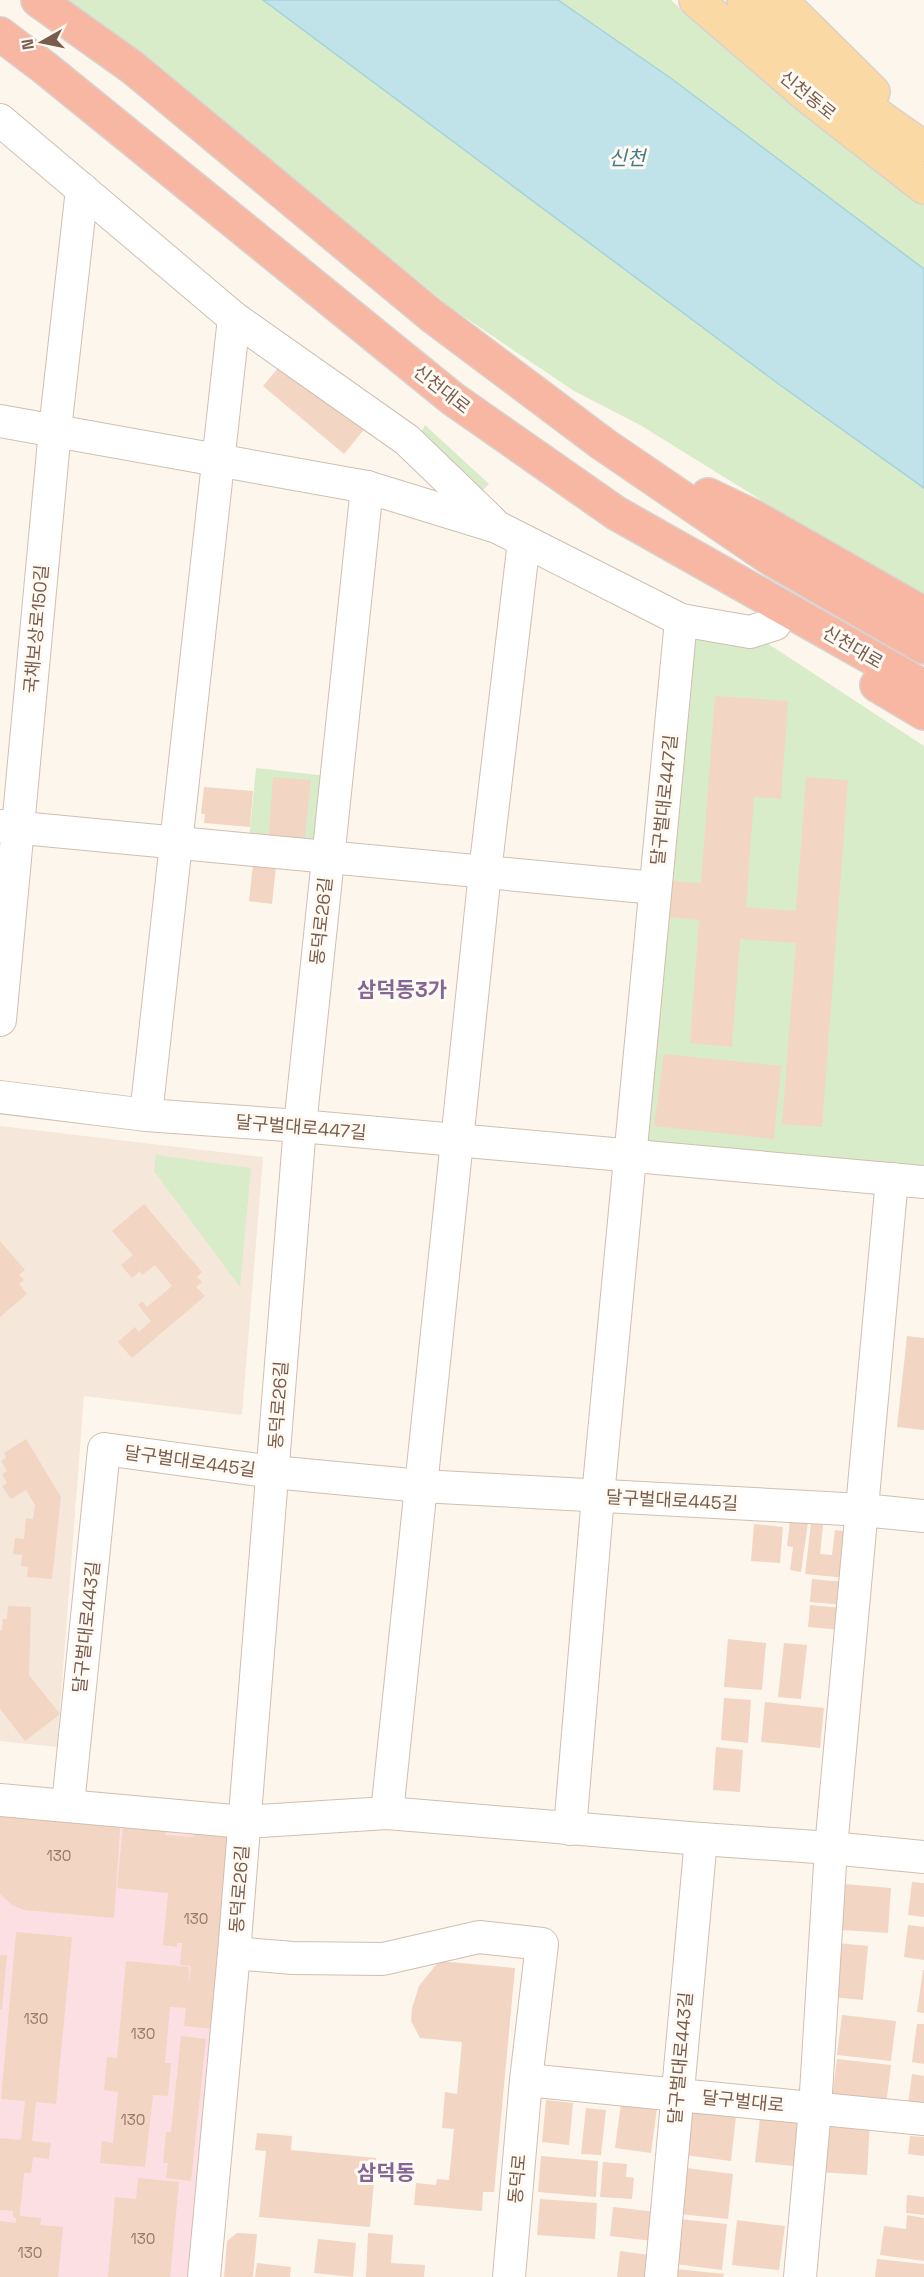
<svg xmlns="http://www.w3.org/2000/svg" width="924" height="2277" viewBox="0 0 924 2277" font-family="'Space Grotesk','Noto Sans KR',sans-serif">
<rect width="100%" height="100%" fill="#fdf6ec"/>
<path fill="#f5e8da" d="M 0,1126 L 263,1157 L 242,1415 L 84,1396 L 57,1747 L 0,1741 Z"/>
<path fill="#fbdfe3" d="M 0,1799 L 225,1820 L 196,2277 L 0,2277 Z"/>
<g fill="#d8ecc9">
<path d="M 64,0 L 263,0 L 780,385 L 924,488 L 924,601 L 640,425 L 574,391 L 451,308 L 140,53 Z"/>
<path d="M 558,0 L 671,0 L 683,11 L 810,98 L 924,187 L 924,269 L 672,79 Z"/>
<path d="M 425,425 L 489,484 L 480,493 L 409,457 Z"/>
<path d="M 681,620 L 750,632 L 924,746 L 924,1182 L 629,1156 Z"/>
<path d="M 256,768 L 337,777 L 328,857 L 248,850 Z"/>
<path d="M 156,1155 L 251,1168 L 240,1287 L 154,1171 Z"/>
</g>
<path fill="#bfe3e8" stroke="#a5d3da" stroke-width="1.5" d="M 263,0 L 558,0 L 672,79 L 924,269 L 924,488 L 780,385 Z"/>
<g fill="#f3d5c3">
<path d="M 285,360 L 366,427 L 344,454 L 263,386 Z"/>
<path d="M 715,696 L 788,701 L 781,799 L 754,797 L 746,907 L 796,911 L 806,777 L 848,780 L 822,1127 L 782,1124 L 796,943 L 740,939 L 732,1047 L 690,1043 L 699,920 L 670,917 L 672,881 L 701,883 Z"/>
<path d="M 273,777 L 311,780 L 305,838 L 269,835 Z"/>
<path d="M 204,787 L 253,791 L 250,827 L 204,823 L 205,814 L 201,814 Z"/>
<path d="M 254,855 L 277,858 L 272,904 L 249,901 Z"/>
<path d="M 664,1054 L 781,1066 L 774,1139 L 654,1126 Z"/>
<path d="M 144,1204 L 202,1272 L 197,1277 L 202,1282 L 196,1287 L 205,1296 L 132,1358 L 118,1342 L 135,1327 L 139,1332 L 151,1321 L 138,1305 L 142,1301 L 147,1307 L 172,1286 L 155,1265 L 142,1275 L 140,1271 L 132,1278 L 121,1265 L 133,1255 L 112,1231 Z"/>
<path d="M 0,1241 L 25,1270 L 19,1275 L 24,1280 L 19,1284 L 27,1294 L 0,1317 Z"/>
<path d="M 907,1336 L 924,1338 L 924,1430 L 897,1427 Z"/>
<path d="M 26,1439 L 61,1497 L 52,1579 L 27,1577 L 28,1567 L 21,1566 L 22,1555 L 13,1554 L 15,1538 L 24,1539 L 26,1518 L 33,1519 L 35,1505 L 26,1490 L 11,1499 L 2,1486 L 7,1483 L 2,1474 L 7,1471 L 1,1461 L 6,1458 L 4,1453 Z"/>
<path d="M 790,1521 L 808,1523 L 801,1572 L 790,1570 L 793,1547 L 787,1546 Z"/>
<path d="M 811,1523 L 823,1525 L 820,1554 L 832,1555 L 835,1530 L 852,1532 L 847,1578 L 805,1574 Z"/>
<path d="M 754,1524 L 783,1527 L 780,1563 L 751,1561 Z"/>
<path d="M 812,1579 L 846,1582 L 844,1605 L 810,1602 Z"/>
<path d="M 810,1605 L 844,1608 L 842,1630 L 808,1627 Z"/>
<path d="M 8,1606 L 31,1607 L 29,1675 L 60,1714 L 25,1741 L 0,1709 L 0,1630 L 2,1631 L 3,1619 L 7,1619 Z"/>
<path d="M 728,1639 L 766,1643 L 762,1690 L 724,1687 Z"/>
<path d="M 784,1643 L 807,1645 L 801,1699 L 778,1697 Z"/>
<path d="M 724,1698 L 751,1700 L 748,1743 L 721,1740 Z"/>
<path d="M 765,1702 L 824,1708 L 820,1748 L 761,1742 Z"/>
<path d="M 716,1747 L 743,1750 L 740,1792 L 713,1790 Z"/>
<path d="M 0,1808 L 121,1817 L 114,1918 L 24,1910 L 12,1905 L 0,1894 Z"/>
<path d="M 123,1825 L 166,1829 L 166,1835 L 194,1837 L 194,1832 L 234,1835 L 216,2029 L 184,2026 L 186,2008 L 170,2007 L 165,2063 L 171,2063 L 168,2096 L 153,2095 L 145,2167 L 100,2163 L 102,2141 L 113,2143 L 118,2092 L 104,2090 L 107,2057 L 117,2058 L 126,1961 L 189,1967 L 189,1983 L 191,1966 L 180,1965 L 182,1943 L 177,1943 L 177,1947 L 163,1945 L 168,1893 L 117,1888 Z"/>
<path d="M 912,1882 L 924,1883 L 924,1917 L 908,1915 Z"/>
<path d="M 844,1884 L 891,1888 L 888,1933 L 841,1930 Z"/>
<path d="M 908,1925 L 924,1927 L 924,1960 L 904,1957 Z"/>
<path d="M 16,1932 L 72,1937 L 56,2104 L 36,2102 L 32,2141 L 51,2143 L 49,2159 L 33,2157 L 31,2173 L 24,2173 L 20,2212 L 20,2216 L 41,2218 L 40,2225 L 63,2227 L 58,2277 L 0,2277 L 0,2221 L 16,2223 L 16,2218 L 13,2218 L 13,2211 L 0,2210 L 0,2138 L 21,2140 L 25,2101 L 1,2099 Z"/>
<path d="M 837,1943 L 868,1946 L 863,2000 L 832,1997 Z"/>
<path d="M 0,1955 L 7,1955 L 2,2009 L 0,2009 Z"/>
<path d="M 439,1961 L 515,1968 L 494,2192 L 483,2192 L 482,2211 L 414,2205 L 416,2183 L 436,2185 L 437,2179 L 449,2180 L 454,2129 L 442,2128 L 445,2092 L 457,2094 L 462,2042 L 420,2038 L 411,2021 L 412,2008 L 419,1986 Z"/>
<path d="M 923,1970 L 924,1970 L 924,2013 L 917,2012 Z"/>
<path d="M 842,2015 L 896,2021 L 891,2061 L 837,2055 Z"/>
<path d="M 917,2024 L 924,2024 L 924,2064 L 912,2062 Z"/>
<path d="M 181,2036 L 206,2039 L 191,2181 L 166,2178 L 168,2163 L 163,2163 L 166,2132 L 171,2132 Z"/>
<path d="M 837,2059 L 891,2065 L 886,2105 L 832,2099 Z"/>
<path d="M 912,2074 L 924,2076 L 924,2115 L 907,2112 Z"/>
<path d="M 546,2100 L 573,2103 L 569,2145 L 542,2142 Z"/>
<path d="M 621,2103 L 657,2108 L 651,2153 L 615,2148 Z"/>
<path d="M 586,2108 L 606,2110 L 601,2155 L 581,2154 Z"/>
<path d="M 689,2110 L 736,2116 L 731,2161 L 684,2155 Z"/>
<path d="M 760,2117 L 807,2122 L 802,2167 L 755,2162 Z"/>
<path d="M 831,2119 L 870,2121 L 867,2175 L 817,2172 Z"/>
<path d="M 257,2133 L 292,2136 L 291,2150 L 376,2158 L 370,2227 L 259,2217 L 266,2151 L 255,2150 Z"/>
<path d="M 910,2136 L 924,2137 L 924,2156 L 908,2154 Z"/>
<path d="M 541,2156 L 598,2161 L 596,2197 L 538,2192 Z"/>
<path d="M 603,2162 L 627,2164 L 626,2177 L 634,2178 L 632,2199 L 600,2197 Z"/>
<path d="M 686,2168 L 733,2174 L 728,2219 L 680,2214 Z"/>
<path d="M 138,2178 L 179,2182 L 170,2277 L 108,2277 L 115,2197 L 136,2199 Z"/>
<path d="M 907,2195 L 924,2197 L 924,2215 L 906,2213 Z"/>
<path d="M 540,2199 L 597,2203 L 595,2239 L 537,2235 Z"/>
<path d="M 613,2207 L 656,2212 L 653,2241 L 610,2236 Z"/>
<path d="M 907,2215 L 924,2218 L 924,2261 L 880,2255 L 884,2226 L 906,2229 Z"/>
<path d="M 680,2219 L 727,2224 L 722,2270 L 675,2264 Z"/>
<path d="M 737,2220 L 785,2226 L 779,2270 L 732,2265 Z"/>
<path d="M 237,2233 L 257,2234 L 253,2277 L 224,2277 L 227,2241 Z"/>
<path d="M 368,2233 L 393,2235 L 391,2263 L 425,2265 L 424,2277 L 366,2277 Z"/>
<path d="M 318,2239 L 356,2243 L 353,2277 L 314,2273 Z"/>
<path d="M 620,2251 L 649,2255 L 646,2277 L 617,2277 Z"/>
<path d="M 877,2259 L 924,2264 L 924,2277 L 875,2277 Z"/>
<path d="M 257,2263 L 291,2267 L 290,2277 L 255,2277 Z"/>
<path d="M 677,2269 L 724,2274 L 723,2277 L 676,2277 Z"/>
</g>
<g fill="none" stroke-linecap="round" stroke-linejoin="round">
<defs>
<g id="minor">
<path d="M 0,120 L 234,318 L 407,440 L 492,522"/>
<path d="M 0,421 L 367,487 L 497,527 L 681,620 L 750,632 L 775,624"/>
<path d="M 0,826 L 655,888"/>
<path d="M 0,1020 L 55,430 L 82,189"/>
<path d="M 0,1097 L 146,1115 L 300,1126 L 924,1182"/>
<path d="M 146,1115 L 234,318"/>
<path d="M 0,1800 L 244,1822 L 387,1813 L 701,1839 L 831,1848 L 924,1857"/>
<path d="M 68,1805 L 104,1449 L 273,1472 L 421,1486 L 863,1510 L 924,1516"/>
<path d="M 387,1813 L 485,872 L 524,541"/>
<path d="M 570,1829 L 598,1496 L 681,620"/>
<path d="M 234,1953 L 293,1958 L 383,1959 L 479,1937 L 542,1944 L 526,2080 L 509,2277"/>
<path d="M 526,2080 L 924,2119"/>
<path d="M 204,2277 L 234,1953 L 300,1126 L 367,487"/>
<path d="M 661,2277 L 701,1839"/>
<path d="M 800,2277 L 815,2109 L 831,1848 L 892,1179"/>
</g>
<g id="major">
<path d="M 696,0 L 810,98 L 924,187"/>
<path d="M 744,0 L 809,67 L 924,148"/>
<path d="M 780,0 L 873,92"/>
</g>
<g id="highway">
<path d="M 38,0 L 132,67 L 431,315 L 603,444 L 770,558 L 924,647"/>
<path d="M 0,34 L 45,68 L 453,399 L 616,513 L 924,687"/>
<path d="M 708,495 L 754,517 L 924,614"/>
<path d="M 877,685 L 924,713"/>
</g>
</defs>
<use href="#minor" stroke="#d1beb0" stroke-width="34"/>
<use href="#major" stroke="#dad1cd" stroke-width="36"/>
<use href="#highway" stroke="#dad1cd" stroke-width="36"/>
<use href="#minor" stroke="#fff" stroke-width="32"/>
<use href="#major" stroke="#fbd9a5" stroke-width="33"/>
<use href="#highway" stroke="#f7b7a3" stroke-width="33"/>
</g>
<g text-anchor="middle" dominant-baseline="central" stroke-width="6" stroke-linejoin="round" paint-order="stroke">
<g font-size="15" fill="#987a6a">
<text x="59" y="1855">130</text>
<text x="196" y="1918">130</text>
<text x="36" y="2018">130</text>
<text x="143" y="2033">130</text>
<text x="133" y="2119">130</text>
<text x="143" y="2238">130</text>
<text x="30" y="2252">130</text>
</g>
<g font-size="18" fill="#7a5c4d" stroke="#fffaf3">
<text transform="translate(808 95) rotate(39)">신천동로</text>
<text transform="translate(442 389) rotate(38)">신천대로</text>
<text transform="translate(36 629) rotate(-85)">국채보상로150길</text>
<text transform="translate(853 647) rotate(30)">신천대로</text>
<text transform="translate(664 800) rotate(-84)">달구벌대로447길</text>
<text transform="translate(321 921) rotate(-84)">동덕로26길</text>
<text transform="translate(301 1127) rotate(5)">달구벌대로447길</text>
<text transform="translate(278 1405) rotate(-86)">동덕로26길</text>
<text transform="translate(190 1461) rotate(8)">달구벌대로445길</text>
<text transform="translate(672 1500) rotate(3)">달구벌대로445길</text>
<text transform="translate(86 1627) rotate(-84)">달구벌대로443길</text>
<text transform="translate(239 1889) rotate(-86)">동덕로26길</text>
<text transform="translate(680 2058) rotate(-85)">달구벌대로443길</text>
<text transform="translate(743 2101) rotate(6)">달구벌대로</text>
<text transform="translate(517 2179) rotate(-85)">동덕로</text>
</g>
<g font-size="20" font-style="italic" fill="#437c86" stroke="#fffaf3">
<text x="627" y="158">신천</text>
</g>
<g font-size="21" font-weight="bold" fill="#846695" stroke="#fffaf3">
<text x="402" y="989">삼덕동3가</text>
<text x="386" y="2172">삼덕동</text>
</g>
</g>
<g transform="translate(42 42) rotate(261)" stroke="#fffaf3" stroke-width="4.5" paint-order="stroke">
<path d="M0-4.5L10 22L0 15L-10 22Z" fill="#7a5c4d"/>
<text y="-9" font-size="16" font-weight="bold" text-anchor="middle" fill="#7a5c4d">N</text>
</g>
</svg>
